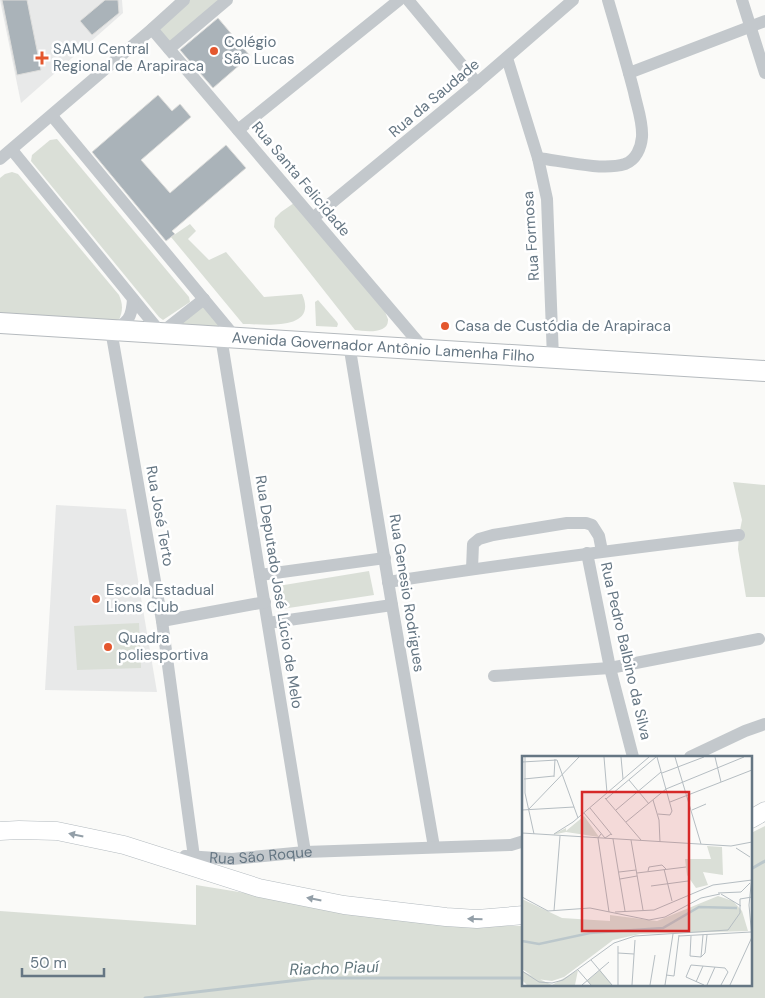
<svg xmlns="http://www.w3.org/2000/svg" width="765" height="998" viewBox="0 0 765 998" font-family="'DM Sans',sans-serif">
<rect width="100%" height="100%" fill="#fafaf8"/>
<g fill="#e8e9e9">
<path d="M 0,0 L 122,0 L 123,13 L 21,103 Z"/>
<path d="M 56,505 L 126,509 L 157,692 L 45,690 Z"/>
</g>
<g fill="#dadfd7">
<path d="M 184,0 L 227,0 L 169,49 L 152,29 Z"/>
<path d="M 57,139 L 189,297 L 190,302 L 163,320 L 159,317 L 31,161 L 32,155 L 50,140 Z"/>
<path d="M 12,172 L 18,174 L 119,295 C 123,305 123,310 119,320 L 112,322 L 0,313 L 0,178 L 5,174 Z"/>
<path d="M 294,203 L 385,311 C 385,312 388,319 388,319 C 389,335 364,331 355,330 L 274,227 L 275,218 L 281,212 Z"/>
<path d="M 190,224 L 196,231 L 188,239 L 209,260 L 226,252 L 264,297 L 302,294 C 319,332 263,324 243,324 L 171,237 Z"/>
<path d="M 204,299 L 236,338 L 162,333 Z"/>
<path d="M 318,300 L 337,322 L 338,324 L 337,327 L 316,326 L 315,302 Z"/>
<path d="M 733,482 L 765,485 L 765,597 L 746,597 L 738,549 L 739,535 L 742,520 Z"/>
<path d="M 369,571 L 374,595 L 282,609 L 278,586 Z"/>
<path d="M 139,623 L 141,668 L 77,670 L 74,626 Z"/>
<path d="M 765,826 L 765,998 L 0,998 L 0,911 L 196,925 L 196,885 L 446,926 L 524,926 L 524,984 L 751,984 L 751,833 Z"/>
</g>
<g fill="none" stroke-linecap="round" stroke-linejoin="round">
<g stroke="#bbc7cb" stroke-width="3">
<path d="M 751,869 L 765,861"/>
<path d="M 145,998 L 316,978 L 524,978"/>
</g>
</g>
<g fill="#aab3b9" stroke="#dcdcda">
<path d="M 2,0 L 27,0 L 41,70 L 17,75 Z"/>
<path d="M 105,0 L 118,0 L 119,13 L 92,35 L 80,21 Z"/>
<path d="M 218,18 L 250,56 L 213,88 L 180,50 Z"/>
<path d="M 158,95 L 172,111 L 180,104 L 191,117 L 141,160 L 170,193 L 226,145 L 246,168 L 172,231 L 175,234 L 166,241 L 92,152 Z"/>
</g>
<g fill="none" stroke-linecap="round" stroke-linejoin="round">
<defs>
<g id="secondary">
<path d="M 751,819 L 765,811"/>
<path d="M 0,831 L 19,830 L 57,831 L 124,845 L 259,888 L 344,905 L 446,917 L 477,919 L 524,915"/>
</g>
<g id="primary">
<path id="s2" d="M 0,323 L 765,371"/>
</g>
</defs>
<use href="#secondary" stroke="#b3babf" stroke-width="19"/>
<use href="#primary" stroke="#b5babe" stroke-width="22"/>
<g stroke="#c3c8cc" stroke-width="12">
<path d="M 408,0 L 477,83"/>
<path d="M 742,0 L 765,73"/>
<path d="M 152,29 L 424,349"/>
<path d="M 169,49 L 227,0"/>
<path d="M 507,58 L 538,158 L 547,199 L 553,358"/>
<path d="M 629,73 L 765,21"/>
<path d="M 52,116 L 236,338"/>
<path d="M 238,130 L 399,0"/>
<path d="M 12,150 L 161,333 L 204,299"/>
<path d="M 538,158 C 562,161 602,171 625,164 C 636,160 641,148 642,137 C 643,121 637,107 634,92 C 626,61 617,31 608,0"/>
<path d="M 0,159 L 152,29 L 184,0"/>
<path d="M 313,218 L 477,83 L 573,0"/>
<path d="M 133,299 C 132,317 128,324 111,330 L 162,621 L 194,857"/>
<path d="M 221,337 L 305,852"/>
<path d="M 349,344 L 392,605 L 434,847"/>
<path d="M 587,553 L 610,668 L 633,757"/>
<path d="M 472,569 L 473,544 L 479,539 L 493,535 L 567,523 L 586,523 L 592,525 L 599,536 L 602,551"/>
<path d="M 260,575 L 385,558"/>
<path d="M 388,582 C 505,564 622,549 739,535"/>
<path d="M 162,621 L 265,602"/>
<path d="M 268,623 L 392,605"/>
<path d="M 494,676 L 610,668 L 759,639"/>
<path d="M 690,757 L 745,731 L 765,724"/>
<path id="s1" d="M 185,856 L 232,859 L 305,852 L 511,845 L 524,841"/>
</g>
<use href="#secondary" stroke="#fff" stroke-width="18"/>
<use href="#primary" stroke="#fff" stroke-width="20"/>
</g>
<defs><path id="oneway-solid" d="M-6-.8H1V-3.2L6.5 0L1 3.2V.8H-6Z" transform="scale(1.25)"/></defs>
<g fill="#939fa8">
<use href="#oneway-solid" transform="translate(76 835) rotate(-168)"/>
<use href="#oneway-solid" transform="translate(314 899) rotate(-169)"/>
<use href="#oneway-solid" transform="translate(475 919) rotate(-179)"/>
</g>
<g fill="#e4572e" stroke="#fff" stroke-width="2">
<circle cx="214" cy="51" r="5"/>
<path d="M39.5 50.5h5v5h5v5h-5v5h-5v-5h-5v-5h5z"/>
<circle cx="445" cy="326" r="5"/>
<circle cx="96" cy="599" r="5"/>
<circle cx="108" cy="647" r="5"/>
</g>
<g text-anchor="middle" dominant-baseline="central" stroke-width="5" stroke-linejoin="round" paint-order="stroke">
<g font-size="15" fill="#657683" stroke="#fff" text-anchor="start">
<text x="224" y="42">Colégio<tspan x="224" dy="17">São Lucas</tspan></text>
<text x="53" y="49">SAMU Central<tspan x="53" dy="17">Regional de Arapiraca</tspan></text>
<text x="455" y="326">Casa de Custódia de Arapiraca</text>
<text x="106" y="590">Escola Estadual<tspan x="106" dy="17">Lions Club</tspan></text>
<text x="118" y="638">Quadra<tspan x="118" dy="17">poliesportiva</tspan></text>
</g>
<g font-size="15" fill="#657683" stroke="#fff">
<text transform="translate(434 98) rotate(-40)">Rua da Saudade</text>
<text transform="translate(301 179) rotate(50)">Rua Santa Felicidade</text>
<text transform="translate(531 236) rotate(-94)">Rua Formosa</text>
<text stroke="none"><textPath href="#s2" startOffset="384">Avenida Governador Antônio Lamenha Filho</textPath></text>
<text transform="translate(160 516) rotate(80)">Rua José Terto</text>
<text transform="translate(279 592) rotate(81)">Rua Deputado José Lúcio de Melo</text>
<text transform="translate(407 593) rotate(81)">Rua Genesio Rodrigues</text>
<text transform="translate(626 651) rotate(77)">Rua Pedro Balbino da Silva</text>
<text stroke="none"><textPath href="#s1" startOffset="76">Rua São Roque</textPath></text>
</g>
<g font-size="16" font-style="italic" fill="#60757c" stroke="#fff">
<text transform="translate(334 968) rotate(-2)">Riacho Piauí</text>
</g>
</g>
<g transform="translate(522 756)">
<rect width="230" height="230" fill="#fafaf8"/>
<path d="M 62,60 L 77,81 L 44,76 L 30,79 L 44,72 L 44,75 ZM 185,90 L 200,91 L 201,119 L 181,116 L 186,129 L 174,132 L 165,119 L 163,103 L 189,103 ZM 196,140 L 211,145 L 220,155 L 226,175 L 118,178 L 91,184 L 42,221 L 30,225 L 15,223 L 0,213 L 0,143 L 40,162 L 88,165 L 88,159 L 135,165 ZM 56,214 L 53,229 L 5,229 L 0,224 L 0,215 L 30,229 ZM 78,214 L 90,229 L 69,229 L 65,225 Z" fill="#dadfd7"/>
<path fill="none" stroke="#bbc7cb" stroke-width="2.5" d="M 0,185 L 17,188 L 68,177 L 141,172 L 177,151 L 215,152"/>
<path fill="none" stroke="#b5bdc2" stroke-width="1" d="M 3,1 L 3,37 L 12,78M 82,1 L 85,37M 99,1 L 101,23M 135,1 L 150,55 L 148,59 L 136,58M 153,1 L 179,88M 193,1 L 199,26M 0,6 L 35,4 L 56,62M 140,17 L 182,1M 32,21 L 33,3M 2,23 L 32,20M 107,24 L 127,48M 83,42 L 119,84M 84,43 L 134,1M 131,44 L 137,64 L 138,86M 148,46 L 230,14M 68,52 L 90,79M 0,54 L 52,51M 6,54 L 57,1M 94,54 L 139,16M 170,54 L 184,48M 62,57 L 83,82 L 89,78M 104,66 L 144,33 L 222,1M 0,77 L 209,90 L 230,86M 32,78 L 51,66 L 127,1M 79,78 L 76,82 L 87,156M 91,83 L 103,155M 109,84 L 121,154M 230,85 L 230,108M 214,92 L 228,101M 142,113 L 150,145M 126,115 L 127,111 L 140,109 L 144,113M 97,116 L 114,114M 115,117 L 164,111M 230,120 L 227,149 L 230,182M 98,123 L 115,120M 129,130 L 166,125M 196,137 L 219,136 L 228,127M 199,138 L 219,150M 0,141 L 26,155 L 68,152 L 127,164 L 143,161 L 179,142 L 198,138M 32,155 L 38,80M 93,156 L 132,154 L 191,129 L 230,124M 157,180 L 229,176M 169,180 L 168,200 L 179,201M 96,190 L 96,229M 96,197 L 112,198M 179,201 L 183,197 L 185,179M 179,201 L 181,179M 69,204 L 90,229M 56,214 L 69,229M 0,215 L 17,226 L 30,227 L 41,224 L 92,187 L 113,180 L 206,174 L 218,157 L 218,143 L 230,141M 144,219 L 152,220 L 157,179M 174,226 L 181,210M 60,229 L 87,206M 110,229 L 113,184M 128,229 L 133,199M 143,229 L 151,178M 182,229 L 164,221 L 169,209 L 203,212M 185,229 L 193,211M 199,229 L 206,216 L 203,212M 208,229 L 230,181"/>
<path fill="#d62828" fill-opacity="0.15" stroke="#d62828" stroke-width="2.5" d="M 60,36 L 167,36 L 167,175 L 60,175 Z"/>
<rect width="230" height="230" fill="none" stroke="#657683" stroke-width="2.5"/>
</g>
<path d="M22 968v8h82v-8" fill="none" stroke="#657683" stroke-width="2.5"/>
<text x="30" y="968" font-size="15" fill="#657683" stroke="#ffffff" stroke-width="4" paint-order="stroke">50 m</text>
</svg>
